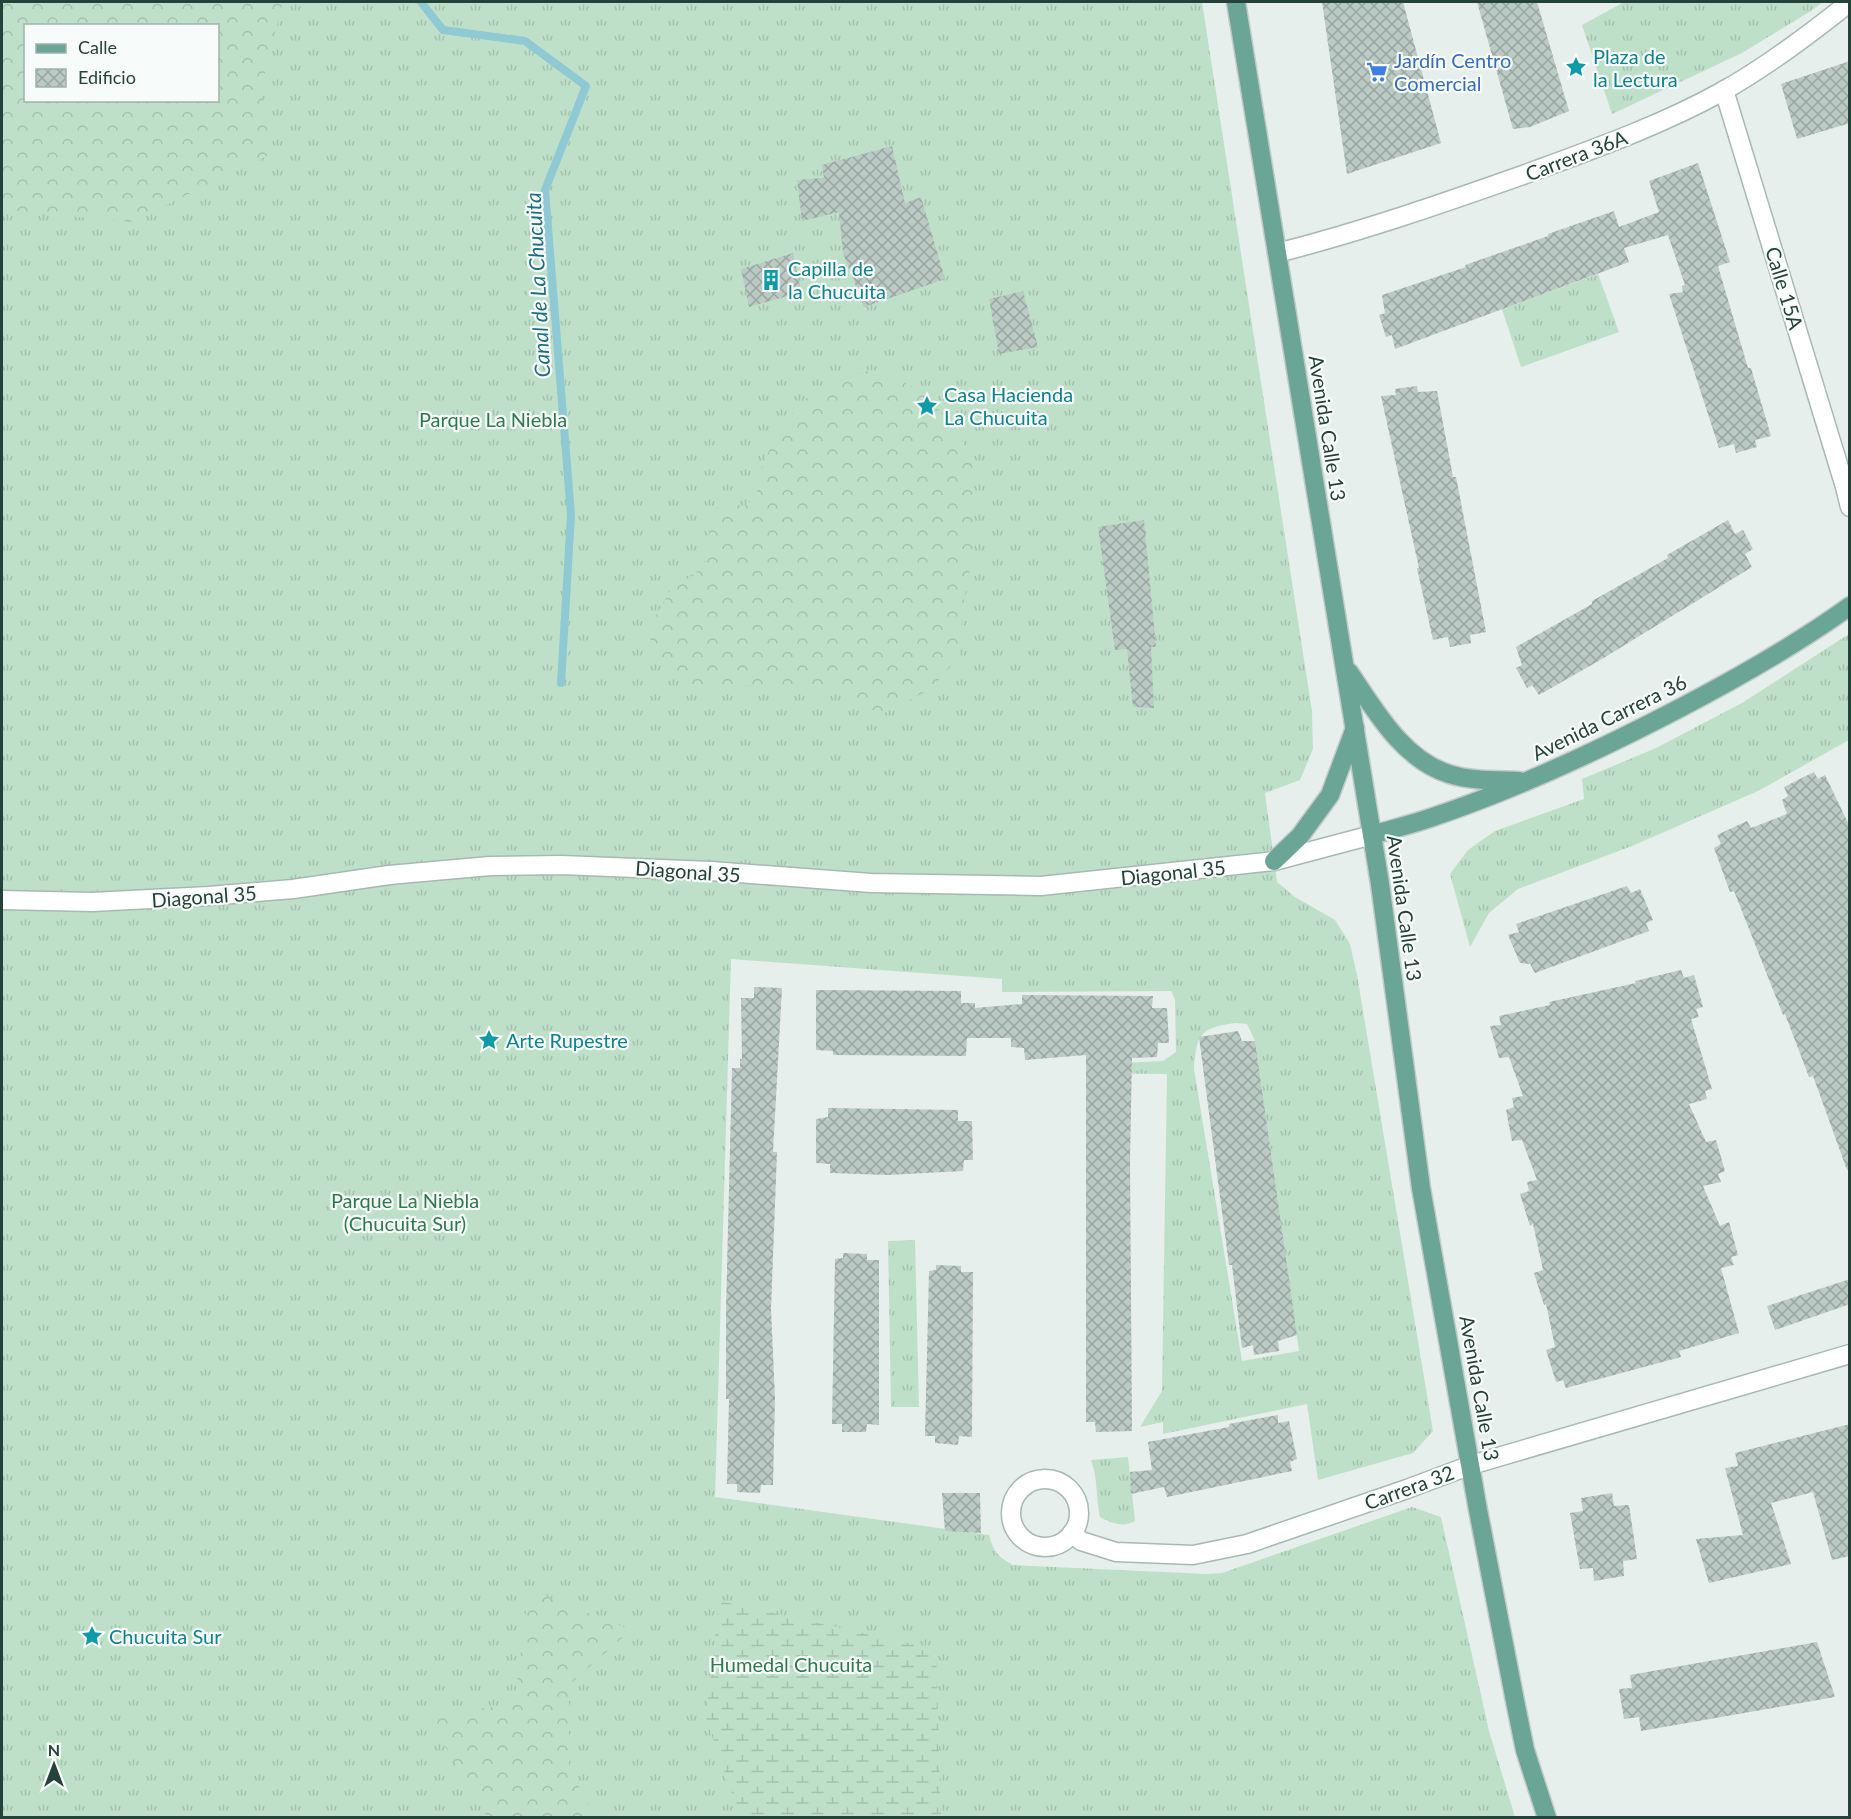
<svg xmlns="http://www.w3.org/2000/svg" width="1851" height="1819" viewBox="0 0 1851 1819" font-family="Lato,sans-serif">
<defs>
<pattern id="grass-tufts" width="24" height="20" patternUnits="userSpaceOnUse" patternTransform="scale(1.5)"><rect width="24" height="20" fill="#bfe0c8"/><path d="M3 7l-1-3M5 7V3M7 7l1-3M15 17l-1-3M17 17v-4M19 17l1-3" fill="none" stroke="#a4c1ad"/></pattern>
<pattern id="forest-crowns" width="20" height="18" patternUnits="userSpaceOnUse" patternTransform="scale(1.5)"><rect width="20" height="18" fill="#bfe0c8"/><path d="M2 6a3 3 0 1 1 6 0M12 15a3 3 0 1 1 6 0" fill="none" stroke="#a4c1ad"/></pattern>
<pattern id="wetland-marsh" width="20" height="14" patternUnits="userSpaceOnUse" patternTransform="scale(1.5)"><rect width="20" height="14" fill="#bfe0c8"/><path d="M1 5h8M5 5V1M11 12h8M15 12V8" fill="none" stroke="#a4c1ad"/></pattern>
<pattern id="building-cross-hatch" width="8" height="8" patternUnits="userSpaceOnUse" patternTransform="scale(1.5)"><rect width="8" height="8" fill="#bbcac4"/><path d="M0 0l8 8M0 8l8-8" fill="none" stroke="#98a6a0"/></pattern>
</defs>
<rect width="100%" height="100%" fill="#e6efeb"/>
<g fill="url(#grass-tufts)" fill-rule="evenodd">
<path d="M 2,2 L 1202,2 L 1312,711 L 1313,749 L 1300,780 L 1265,793 L 1277,882 L 1295,897 L 1335,920 L 1350,944 L 1357,975 L 1433,1431 L 1413,1453 L 1318,1480 L 1307,1404 L 1163,1434 L 1163,1422 L 1140,1427 L 1162,1391 L 1167,1074 L 1085,1073 L 1104,1064 L 1163,1061 L 1176,1052 L 1175,999 L 1171,991 L 1002,992 L 1002,979 L 731,959 L 715,1497 L 989,1535 C 994,1552 997,1556 1013,1565 L 1206,1574 L 1222,1573 L 1412,1507 L 1441,1517 L 1489,1731 L 1515,1817 L 2,1818 ZM 26,26 L 218,26 L 218,100 L 26,100 ZM 1236,1023 L 1247,1024 L 1255,1041 L 1299,1351 L 1242,1361 L 1194,1069 C 1196,1034 1201,1027 1236,1023 Z"/>
<path d="M 1624,2 L 1823,2 L 1811,11 L 1742,53 L 1612,114 L 1582,25 Z"/>
<path d="M 1598,274 L 1619,332 L 1521,367 L 1502,309 Z"/>
<path d="M 1849,634 L 1849,740 L 1758,791 L 1632,846 L 1518,889 L 1489,913 L 1470,947 L 1450,874 L 1468,850 L 1495,831 L 1584,799 L 1582,779 L 1656,748 L 1742,703 Z"/>
<path d="M 915,1240 L 919,1407 L 891,1407 L 888,1241 Z"/>
<path d="M 1128,1457 L 1135,1521 C 1123,1528 1111,1523 1100,1517 C 1096,1498 1098,1479 1091,1460 Z"/>
</g>
<g fill="url(#forest-crowns)" fill-rule="evenodd">
<path d="M 2,2 L 283,2 L 261,88 L 271,154 L 131,222 L 8,210 L 2,212 ZM 26,26 L 218,26 L 218,100 L 26,100 Z"/>
<path d="M 869,370 L 884,372 L 917,389 L 954,425 L 972,460 L 973,551 L 963,606 L 959,656 L 931,689 L 880,715 L 843,690 L 746,685 L 693,695 L 659,661 L 647,631 L 671,589 L 695,574 L 709,557 L 710,540 L 707,515 L 726,502 L 743,506 L 756,498 L 761,470 L 778,429 L 811,393 L 837,379 Z"/>
<path d="M 529,1589 L 631,1630 L 569,1685 L 569,1768 L 595,1817 L 487,1817 L 427,1716 L 514,1704 Z"/>
</g>
<path fill="url(#wetland-marsh)" d="M 719,1601 L 936,1649 L 941,1817 L 740,1817 L 706,1718 Z"/>
<g fill="none" stroke-linecap="round" stroke-linejoin="round">
<path stroke="#8ec9d4" stroke-width="8" d="M 421,2 L 443,30 L 525,41 L 586,86 L 545,190 L 571,515 L 561,683"/>
</g>
<g fill="url(#building-cross-hatch)">
<path d="M 1322,2 L 1403,2 L 1441,143 L 1347,174 Z"/>
<path d="M 1477,2 L 1537,2 L 1569,111 L 1530,127 L 1513,129 Z"/>
<path d="M 1850,61 L 1850,123 L 1797,139 L 1781,84 Z"/>
<path d="M 892,146 L 905,203 L 921,197 L 945,279 L 864,307 L 843,253 L 839,212 L 802,221 L 797,180 L 824,178 L 822,165 Z"/>
<path d="M 1698,163 L 1730,262 L 1718,266 L 1748,368 L 1751,368 L 1771,436 L 1755,440 L 1757,447 L 1736,453 L 1734,444 L 1719,448 L 1669,294 L 1683,292 L 1682,286 L 1685,285 L 1668,235 L 1624,248 L 1629,262 L 1395,349 L 1392,335 L 1386,337 L 1379,315 L 1385,313 L 1382,295 L 1466,267 L 1465,265 L 1548,236 L 1548,234 L 1614,211 L 1619,227 L 1659,212 L 1649,181 Z"/>
<path d="M 793,253 L 801,292 L 749,307 L 741,269 Z"/>
<path d="M 1023,291 L 1038,347 L 999,354 L 989,299 Z"/>
<path d="M 1417,386 L 1418,392 L 1437,391 L 1453,477 L 1456,477 L 1486,632 L 1470,635 L 1471,643 L 1450,647 L 1448,637 L 1433,640 L 1417,568 L 1419,568 L 1381,396 L 1396,395 L 1395,389 Z"/>
<path d="M 1144,520 L 1156,647 L 1151,647 L 1154,708 L 1133,707 L 1127,649 L 1115,650 L 1098,527 Z"/>
<path d="M 1728,520 L 1735,534 L 1743,530 L 1753,549 L 1745,554 L 1752,567 L 1602,659 L 1539,695 L 1532,685 L 1527,688 L 1516,668 L 1522,665 L 1516,647 L 1592,604 L 1592,601 L 1668,558 L 1667,555 Z"/>
<path d="M 1814,772 L 1818,779 L 1825,775 L 1850,827 L 1850,1169 L 1847,1170 L 1813,1076 L 1809,1077 L 1785,1014 L 1783,1015 L 1734,891 L 1730,892 L 1714,848 L 1721,844 L 1717,835 L 1747,821 L 1751,828 L 1787,814 L 1782,800 L 1788,796 L 1784,787 Z"/>
<path d="M 1627,886 L 1631,893 L 1640,889 L 1653,920 L 1646,923 L 1649,931 L 1535,973 L 1530,964 L 1520,963 L 1508,935 L 1519,932 L 1516,924 Z"/>
<path d="M 1681,970 L 1684,978 L 1694,975 L 1703,1007 L 1696,1009 L 1699,1017 L 1691,1019 L 1712,1089 L 1705,1091 L 1707,1099 L 1689,1104 L 1706,1142 L 1716,1140 L 1725,1171 L 1718,1174 L 1721,1182 L 1703,1186 L 1720,1226 L 1729,1222 L 1738,1255 L 1731,1257 L 1734,1265 L 1721,1268 L 1739,1333 L 1679,1351 L 1681,1357 L 1566,1388 L 1563,1380 L 1556,1382 L 1546,1350 L 1555,1347 L 1546,1304 L 1544,1305 L 1534,1273 L 1543,1270 L 1533,1224 L 1530,1226 L 1520,1194 L 1529,1191 L 1527,1182 L 1537,1180 L 1522,1140 L 1512,1141 L 1506,1110 L 1514,1107 L 1512,1098 L 1523,1096 L 1509,1057 L 1499,1058 L 1490,1026 L 1501,1025 L 1499,1016 L 1550,1005 L 1549,1002 L 1636,983 L 1635,981 Z"/>
<path d="M 754,987 L 782,988 L 773,1152 L 777,1152 L 771,1309 L 775,1399 L 773,1485 L 761,1485 L 760,1493 L 737,1492 L 737,1484 L 727,1484 L 729,1399 L 726,1399 L 726,1309 L 732,1068 L 740,1068 L 740,1059 L 742,1059 L 741,998 L 754,998 Z"/>
<path d="M 816,990 L 961,991 L 961,1003 L 975,1003 L 975,1008 L 1022,1004 L 1022,995 L 1153,996 L 1152,1008 L 1167,1008 L 1169,1043 L 1158,1043 L 1157,1057 L 1132,1058 L 1130,1160 L 1132,1431 L 1096,1432 L 1095,1422 L 1086,1422 L 1086,1055 L 1025,1060 L 1024,1048 L 1011,1047 L 1011,1038 L 967,1038 L 966,1056 L 833,1055 L 833,1051 L 816,1050 Z"/>
<path d="M 1238,1031 L 1242,1041 L 1255,1041 L 1297,1335 L 1278,1341 L 1279,1351 L 1254,1355 L 1253,1345 L 1242,1348 L 1232,1265 L 1229,1265 L 1199,1037 Z"/>
<path d="M 828,1108 L 958,1110 L 958,1121 L 972,1121 L 973,1160 L 964,1160 L 963,1171 L 888,1175 L 830,1173 L 830,1164 L 816,1163 L 816,1119 L 828,1117 Z"/>
<path d="M 843,1253 L 867,1254 L 867,1260 L 879,1260 L 879,1425 L 867,1424 L 866,1432 L 842,1432 L 842,1424 L 832,1424 L 835,1259 L 843,1258 Z"/>
<path d="M 936,1265 L 961,1266 L 961,1272 L 973,1272 L 972,1437 L 959,1436 L 958,1445 L 935,1443 L 935,1436 L 925,1436 L 929,1271 L 936,1270 Z"/>
<path d="M 1850,1279 L 1850,1304 L 1775,1330 L 1767,1306 Z"/>
<path d="M 1278,1415 L 1278,1423 L 1289,1421 L 1297,1459 L 1290,1462 L 1292,1471 L 1167,1497 L 1164,1487 L 1131,1494 L 1130,1472 L 1152,1470 L 1148,1442 L 1229,1427 L 1229,1424 Z"/>
<path d="M 1850,1424 L 1850,1556 L 1832,1560 L 1813,1492 L 1771,1503 L 1791,1564 L 1709,1583 L 1696,1539 L 1743,1535 L 1725,1468 L 1738,1466 L 1735,1453 Z"/>
<path d="M 942,1493 L 980,1493 L 981,1533 L 945,1531 Z"/>
<path d="M 1612,1493 L 1614,1506 L 1629,1505 L 1637,1559 L 1623,1561 L 1624,1576 L 1594,1581 L 1593,1568 L 1580,1569 L 1570,1513 L 1583,1511 L 1581,1498 Z"/>
<path d="M 1817,1642 L 1835,1697 L 1641,1731 L 1639,1717 L 1624,1719 L 1619,1689 L 1632,1688 L 1630,1675 Z"/>
</g>
<g fill="none" stroke-linecap="round" stroke-linejoin="round">
<defs>
<g id="minor">
<path d="M 1724,90 L 1845,487 L 1850,507"/>
<path d="M 1277,253 C 1360,232 1441,204 1523,175 C 1591,150 1660,126 1723,91 C 1768,66 1810,34 1850,2"/>
<path d="M 2,900 L 92,902 L 209,896 L 293,889 L 389,875 L 490,866 L 561,865 L 711,871 L 871,883 L 1041,886 L 1274,861 L 1372,835"/>
<circle cx="1045" cy="1513" r="34"/>
<path d="M 1072,1533 L 1081,1541 L 1116,1552 L 1193,1555 L 1247,1544 L 1407,1489 L 1471,1465 L 1850,1354"/>
</g>
<g id="major">
<path d="M 1236,2 L 1380,884 L 1421,1188 L 1478,1510 L 1515,1701 L 1525,1750 L 1547,1818"/>
<path d="M 1349,672 C 1375,710 1402,759 1449,774 C 1471,781 1495,780 1519,781"/>
<path d="M 1372,835 C 1392,829 1413,824 1433,817 C 1519,788 1602,749 1682,707 C 1741,676 1796,645 1850,606"/>
<path d="M 1274,861 L 1300,836 L 1330,795 L 1355,728"/>
</g>
</defs>
<use href="#minor" stroke="#a8b8b2" stroke-width="21"/>
<use href="#major" stroke="#c2cac8" stroke-width="21"/>
<use href="#minor" stroke="#fff" stroke-width="18"/>
<use href="#major" stroke="#6aa596" stroke-width="18"/>
</g>
<defs>
<symbol id="sight-bare" viewBox="-9 -9 18 18"><path d="M0-6L1.8-2.2L6-1.7L2.9 1.2L3.7 5.4L0 3.3L-3.7 5.4L-2.9 1.2L-6-1.7L-1.8-2.2Z" fill="#0f9aa8" stroke="#f7fbf9" stroke-width="2.5" paint-order="stroke"/></symbol>
<symbol id="supermarket-bare" viewBox="-9 -9 18 18"><path d="M-6-5.5h2.5l.6 2H6L4.5 2H-2.5L-4.4-4H-6ZM-1.5 3.2a1.3 1.3 0 1 0 .1 0ZM3 3.2a1.3 1.3 0 1 0 .1 0Z" fill="#3f7fe0" stroke="#f7fbf9" stroke-width="2.5" paint-order="stroke"/></symbol>
<symbol id="building-bare" viewBox="-9 -9 18 18"><path d="M-4-6H4V6H1V3H-1V6H-4ZM-2.5-4.3h1.7v1.8h-1.7ZM.8-4.3h1.7v1.8H.8ZM-2.5-1h1.7V.8h-1.7ZM.8-1h1.7V.8H.8Z" fill="#0f9aa8" stroke="#f7fbf9" stroke-width="2.5" paint-order="stroke"/></symbol>
</defs>
<g fill-rule="evenodd">
<use href="#sight-bare" x="1561" y="52" width="30" height="30"/>
<use href="#supermarket-bare" x="1362" y="57" width="30" height="30"/>
<use href="#building-bare" x="756" y="265" width="30" height="30"/>
<use href="#sight-bare" x="912" y="391" width="30" height="30"/>
<use href="#sight-bare" x="474" y="1025" width="30" height="30"/>
<use href="#sight-bare" x="77" y="1621" width="30" height="30"/>
</g>
<g text-anchor="middle" dominant-baseline="central" stroke-width="4.5" stroke-linejoin="round" paint-order="stroke">
<g font-size="20" fill="#0d838f" stroke="#f7fbf9" text-anchor="start">
<text x="1593" y="56">Plaza de<tspan x="1593" dy="23">la Lectura</tspan></text>
<text x="788" y="268">Capilla de<tspan x="788" dy="23">la Chucuita</tspan></text>
<text x="944" y="394">Casa Hacienda<tspan x="944" dy="23">La Chucuita</tspan></text>
<text x="506" y="1040">Arte Rupestre</text>
<text x="109" y="1636">Chucuita Sur</text>
</g>
<g font-size="20" fill="#366cbe" stroke="#f7fbf9" text-anchor="start">
<text x="1394" y="60">Jardín Centro<tspan x="1394" dy="23">Comercial</tspan></text>
</g>
<g font-size="20" fill="#24423a" stroke="#f7fbf9">
<text transform="translate(1576 155) rotate(-21)">Carrera 36A</text>
<text transform="translate(1785 288) rotate(73)">Calle 15A</text>
<text transform="translate(1328 428) rotate(81)">Avenida Calle 13</text>
<text transform="translate(1609 717) rotate(-26)">Avenida Carrera 36</text>
<text transform="translate(688 871) rotate(4)">Diagonal 35</text>
<text transform="translate(1173 872) rotate(-6)">Diagonal 35</text>
<text transform="translate(204 896) rotate(-4)">Diagonal 35</text>
<text transform="translate(1405 908) rotate(82)">Avenida Calle 13</text>
<text transform="translate(1480 1388) rotate(80)">Avenida Calle 13</text>
<text transform="translate(1409 1487) rotate(-20)">Carrera 32</text>
</g>
<g font-size="20" fill="#2d7a4b" stroke="#f7fbf9">
<text x="493" y="419">Parque La Niebla</text>
<text x="405" y="1200">Parque La Niebla<tspan x="405" dy="23">(Chucuita Sur)</tspan></text>
<text x="791" y="1664">Humedal Chucuita</text>
</g>
<g font-size="21" font-style="italic" fill="#1c6f80" stroke="#f7fbf9">
<text transform="translate(537 285) rotate(-93)">Canal de La Chucuita</text>
</g>
</g>
<rect width="1851" height="1819" fill="none" stroke="#24423a" stroke-width="6"/>
<rect x="24" y="24" width="195" height="78" fill="#f7fbf9" stroke="#a3b1ad" stroke-width="1.5"/>
<rect x="36" y="44" width="30" height="9" fill="#6aa596" stroke="#a3b1ad" stroke-width="1.5"/>
<text x="78" y="54" font-size="18" fill="#24423a">Calle</text>
<rect x="36" y="69" width="30" height="18" fill="url(#building-cross-hatch)" stroke="#a3b1ad" stroke-width="1.5"/>
<text x="78" y="84" font-size="18" fill="#24423a">Edificio</text>
<g transform="translate(54 1765)" stroke="#f7fbf9" stroke-width="4.5" paint-order="stroke">
<path d="M0-4.5L10 22L0 15L-10 22Z" fill="#24423a"/>
<text y="-9" font-size="16" font-weight="bold" text-anchor="middle" fill="#24423a">N</text>
</g>
</svg>
